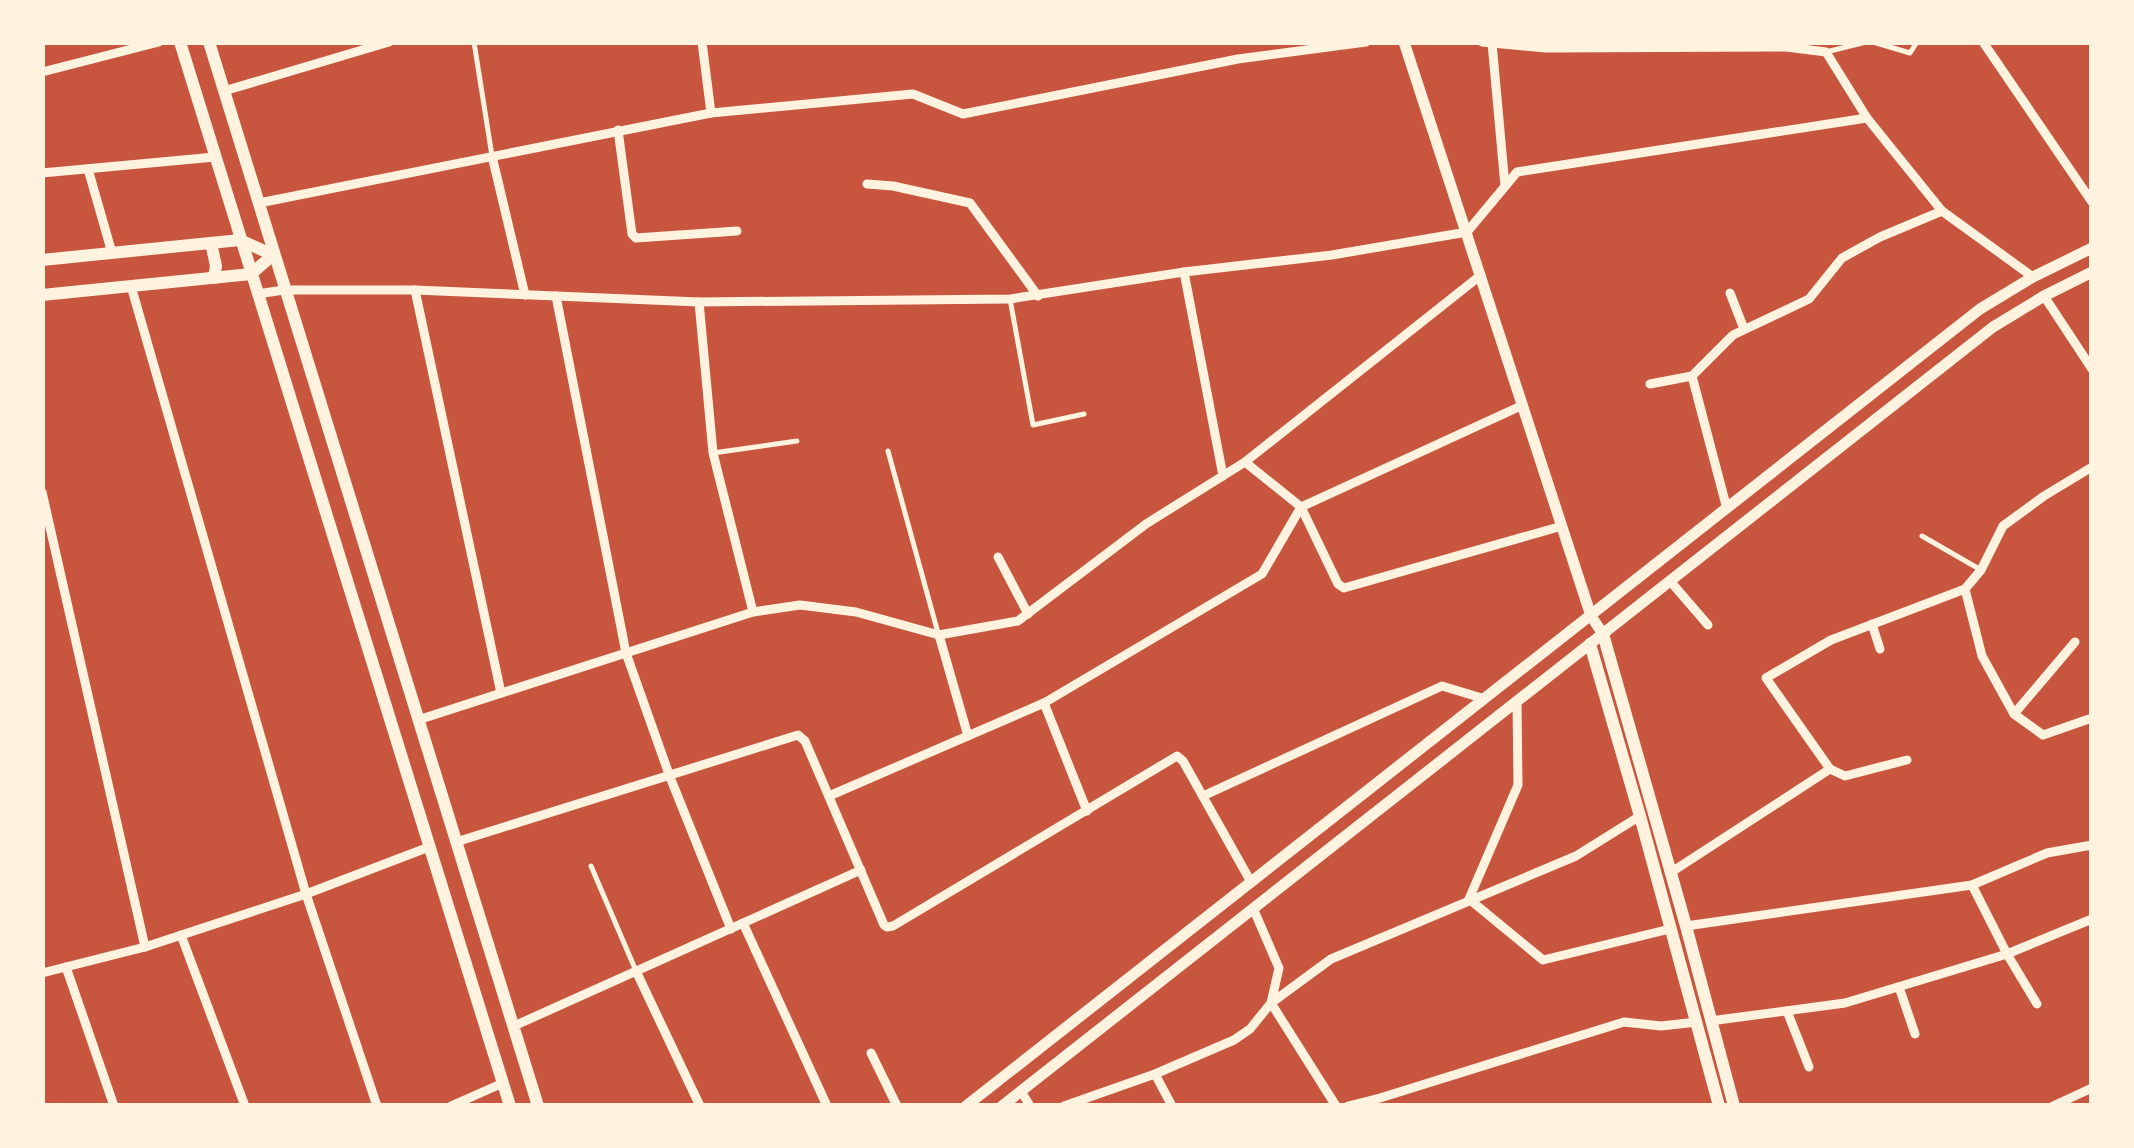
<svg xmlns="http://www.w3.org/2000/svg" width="2134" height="1148" viewBox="0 0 2134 1148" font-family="'Noto Serif',serif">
<rect width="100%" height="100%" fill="#c8553d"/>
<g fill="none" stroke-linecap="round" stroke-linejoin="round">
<g stroke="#fff3e0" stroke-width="5">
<path d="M 474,42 L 492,156"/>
<path d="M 1873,42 L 1910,53 L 1917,42"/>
<path d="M 1826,52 L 1866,42"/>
<path d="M 1010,299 L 1033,425 L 1084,414"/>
<path d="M 888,451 L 938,633"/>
<path d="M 713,453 L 797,441"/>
<path d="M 1922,536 L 1981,570"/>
<path d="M 591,866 L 636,971"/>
</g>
<g stroke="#fff3e0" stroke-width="9">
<path d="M 702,42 L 711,113"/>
<path d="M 1482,42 L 1546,48 L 1786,47 L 1826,52 L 1867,118 L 1942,211 L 2033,277"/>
<path d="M 1983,42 L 2092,202"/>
<path d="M 1492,43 L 1505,186"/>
<path d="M 42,72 L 159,42"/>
<path d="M 224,91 L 389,42"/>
<path d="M 618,130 L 632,234 L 636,238 L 737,231"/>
<path d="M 492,156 L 525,295"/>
<path d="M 88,169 L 112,253"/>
<path d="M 42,173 L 215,157"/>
<path d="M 867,184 L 893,186 L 970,203 L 1038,296"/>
<path d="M 259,203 L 711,113 L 913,94 L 963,114 L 1238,59 L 1366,42"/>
<path d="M 1184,272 L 1223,476"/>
<path d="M 131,286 L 306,894 L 377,1106"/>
<path d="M 415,290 L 501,693"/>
<path d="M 1730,293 L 1744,329"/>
<path d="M 257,294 L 284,290 L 415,290 L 699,302 L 1010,299 L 1184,272 L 1332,255 L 1467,232 L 1517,172 L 1867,118"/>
<path d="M 556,296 L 626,653 L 670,777 L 731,929"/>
<path d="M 2044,296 L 2092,369"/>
<path d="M 699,302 L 713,453 L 753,612"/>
<path d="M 1650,384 L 1692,376"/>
<path d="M 1245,462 L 1301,507 L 1338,584 L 1344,588 L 1562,526"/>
<path d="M 42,492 L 145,947"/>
<path d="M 1727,509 L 1692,376 L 1733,335 L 1809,299 L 1842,258 L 1880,237 L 1942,211"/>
<path d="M 998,557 L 1028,614"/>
<path d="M 1670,581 L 1708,625"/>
<path d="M 1965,589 L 1982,656 L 2014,714 L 2043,735 L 2089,719"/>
<path d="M 1872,624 L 1880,649"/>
<path d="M 939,635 L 968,736"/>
<path d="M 1044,703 L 1087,811"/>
<path d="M 2014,714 L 2075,642"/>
<path d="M 418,720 L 753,612 L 800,605 L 856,612 L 939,635 L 1018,621 L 1146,524 L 1245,462 L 1481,275"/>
<path d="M 1830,769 L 1845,776 L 1907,760"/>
<path d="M 829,796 L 1044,703 L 1262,574 L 1301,507 L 1523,405"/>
<path d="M 1203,796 L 1442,686 L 1485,699"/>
<path d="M 456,842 L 798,735 L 805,741 L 884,925 L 887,927 L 893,926 L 1177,756 L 1183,761 L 1251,882"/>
<path d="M 1670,873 L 1830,769 L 1766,678 L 1831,640 L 1965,589 L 1981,570 L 2003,526 L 2044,496 L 2092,467"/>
<path d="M 1972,885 L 2007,954 L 2037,1004"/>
<path d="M 1469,899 L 1543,960 L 1670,929"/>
<path d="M 1469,899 L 1518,785 L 1517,701"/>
<path d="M 1253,908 L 1279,968 L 1271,1003"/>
<path d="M 743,923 L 827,1106"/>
<path d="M 1686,926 L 1972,885 L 2047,853 L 2092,845"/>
<path d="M 181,935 L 245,1106"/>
<path d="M 66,967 L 114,1106"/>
<path d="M 636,971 L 700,1106"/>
<path d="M 42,973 L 145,947 L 306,894 L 429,847"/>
<path d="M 1899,987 L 1915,1034"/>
<path d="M 1271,1003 L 1336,1106"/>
<path d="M 1787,1011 L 1809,1067"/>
<path d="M 1710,1021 L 1845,1003 L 2007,954 L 2092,919"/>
<path d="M 514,1026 L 861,870"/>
<path d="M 871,1053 L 897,1106"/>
<path d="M 1155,1074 L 1172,1106"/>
<path d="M 1021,1091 L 1030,1106"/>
<path d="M 451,1106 L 503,1083"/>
<path d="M 1064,1106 L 1155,1074 L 1234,1040 L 1250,1029 L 1271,1003 L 1331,959 L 1576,856 L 1640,816"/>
<path d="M 1348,1106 L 1380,1098 L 1624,1022 L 1661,1026 L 1697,1022"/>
<path d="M 2053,1106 L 2092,1088"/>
</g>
<g stroke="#fff3e0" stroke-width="11">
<path d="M 1404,42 L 1591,616 L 1603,634"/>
<path d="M 966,1106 L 1980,309 L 2033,277 L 2092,248"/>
<path d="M 1002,1106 L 1993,327 L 2044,296 L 2092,272"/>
</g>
<g stroke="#fff3e0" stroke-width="12">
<path d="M 180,42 L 510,1106"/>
<path d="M 209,42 L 538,1106"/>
<path d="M 211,243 L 216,266 L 214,278"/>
<path d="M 42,260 L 240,240 L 273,255 L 251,274 L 42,295"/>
<path d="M 1603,634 L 1686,926 L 1734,1106"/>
<path d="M 1590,644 L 1640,816 L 1719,1106"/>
</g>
</g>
<rect width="2134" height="1148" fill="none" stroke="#fff3e0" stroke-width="90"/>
</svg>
